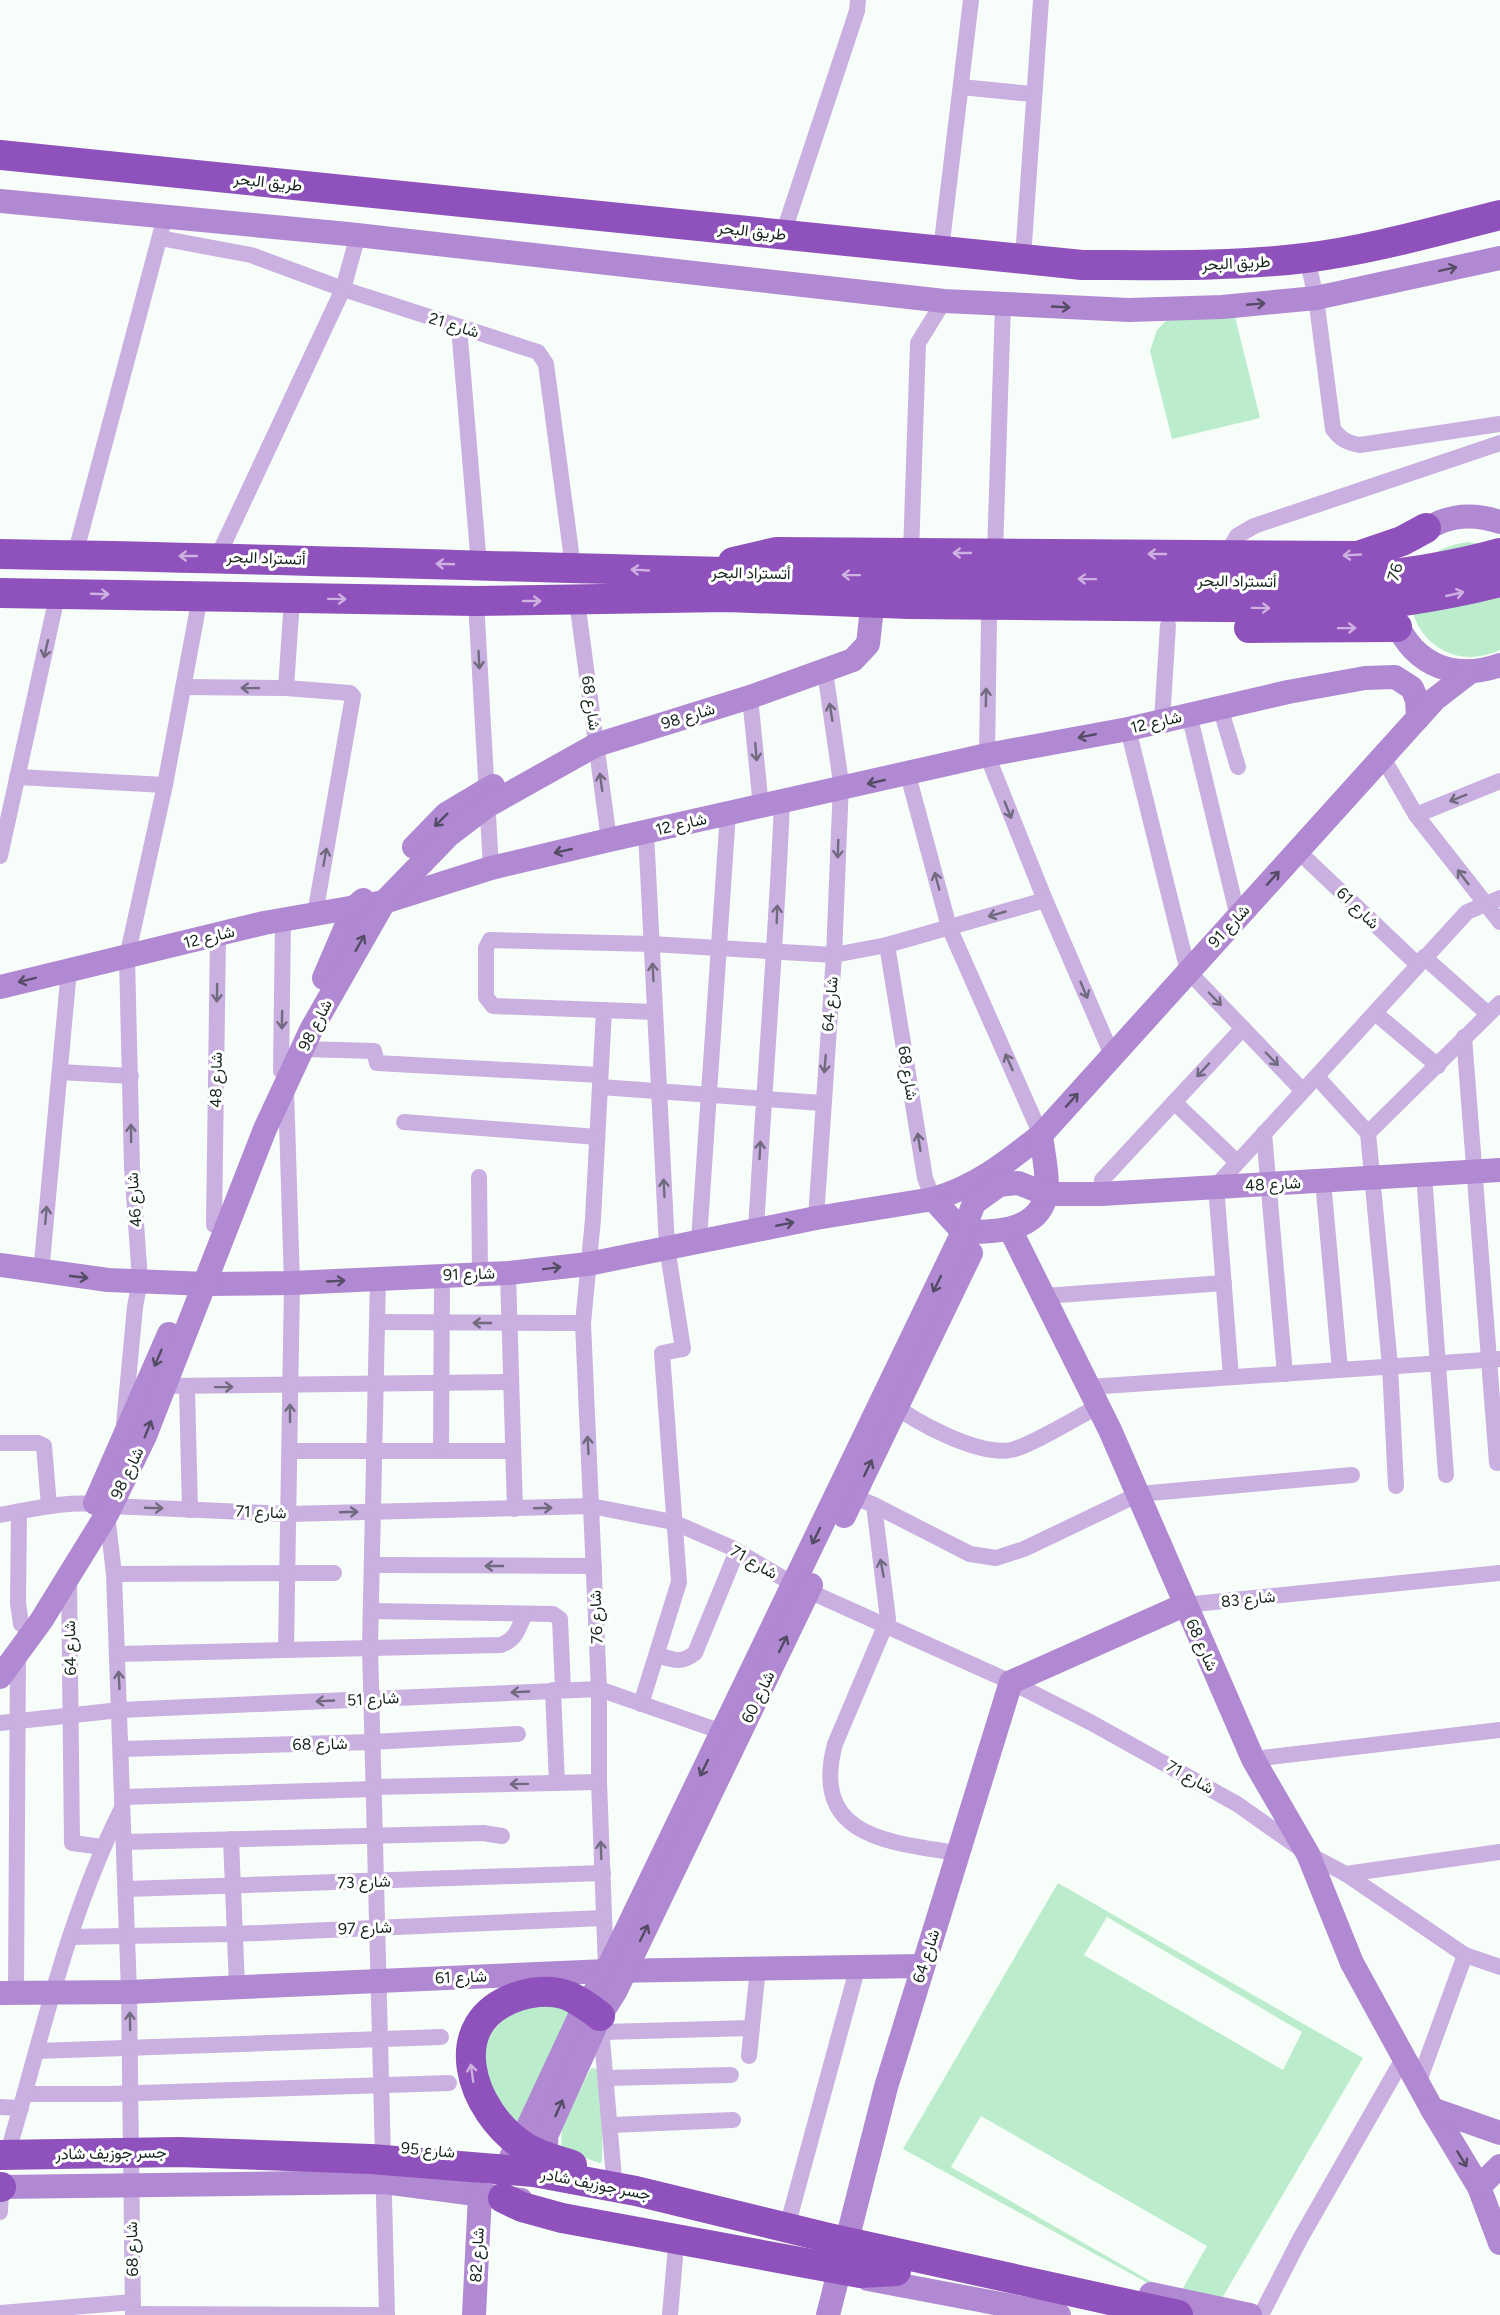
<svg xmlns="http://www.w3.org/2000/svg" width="1500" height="2315" viewBox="0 0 1500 2315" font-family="Figtree,Vazirmatn,sans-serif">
<rect width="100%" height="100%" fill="#f7fef9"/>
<g fill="#bbedcd" fill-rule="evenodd">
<path d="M 1234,313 L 1260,418 L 1172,439 L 1150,351 L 1157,330 L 1170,317 Z"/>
<path d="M 1468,542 L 1487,545 L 1500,551 L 1500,650 C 1471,663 1442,658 1422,632 C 1418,626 1412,614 1412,606 C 1413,601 1430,559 1434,555 C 1442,546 1458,544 1468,542 Z"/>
<path d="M 1058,1883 L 1363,2058 L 1218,2305 L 1177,2299 L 903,2149 ZM 1107,1917 L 1302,2032 L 1283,2070 L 1084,1955 ZM 981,2116 L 1207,2246 L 1178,2297 L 951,2167 Z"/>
<path d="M 558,2003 L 569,2012 L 571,2020 L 515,2132 L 481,2065 L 483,2043 L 510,2011 Z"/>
<path d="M 591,2068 L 598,2069 L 603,2073 L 602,2162 L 599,2163 L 561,2149 L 562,2125 Z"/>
</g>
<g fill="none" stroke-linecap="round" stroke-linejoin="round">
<g stroke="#caafe1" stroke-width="16">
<path d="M 961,87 L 1032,94"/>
<path d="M 783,234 L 857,11 L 858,0"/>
<path d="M 160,238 L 251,255 L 343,289 L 538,352 L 546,364 L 573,567"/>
<path d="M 941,250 L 971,0"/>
<path d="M 1023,258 L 1041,0"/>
<path d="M 1307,258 L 1316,298 L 1333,429 C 1341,440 1348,443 1360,445 L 1500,424"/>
<path d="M 459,327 L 479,565"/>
<path d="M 911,553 L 918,343 L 944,301"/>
<path d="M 995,553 L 1003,304"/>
<path d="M 75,555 L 162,228"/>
<path d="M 1226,555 L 1237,536 L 1254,526 L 1500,443"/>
<path d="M 218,556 L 343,289 L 358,235"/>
<path d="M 476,601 L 491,868"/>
<path d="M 577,601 L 609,840"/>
<path d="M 989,619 L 987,755 L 1045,900 L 1112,1055"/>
<path d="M 183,687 L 286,688 L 350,693 L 353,696 L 315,914"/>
<path d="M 286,688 L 292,599"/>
<path d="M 750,697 L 761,807"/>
<path d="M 1220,707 L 1238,767"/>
<path d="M 1189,714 L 1238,917"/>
<path d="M 1162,721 L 1168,625"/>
<path d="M 1128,729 L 1188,971 L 1302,1090"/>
<path d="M 1383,758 L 1416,815 L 1500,922"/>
<path d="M 908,775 L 949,927 L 1041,1135"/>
<path d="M 17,777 L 165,785"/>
<path d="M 1416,815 L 1500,781"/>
<path d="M 1298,851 L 1418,965"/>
<path d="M 0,856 L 58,592"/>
<path d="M 887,945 L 925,1178 L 933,1199"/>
<path d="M 1424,957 L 1487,1013"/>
<path d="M 604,1010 L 593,1219 L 583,1323 L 599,1689 L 599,1782 L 606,1968"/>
<path d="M 655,1012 L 493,1006 L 486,997 L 486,948 L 490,940 L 652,944 L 834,955 L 887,945 L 1045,900"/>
<path d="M 1375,1013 L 1438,1066"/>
<path d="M 1464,1037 L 1497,1463"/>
<path d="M 303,1049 L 374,1051 L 377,1063 L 600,1075"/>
<path d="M 281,1071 L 283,920"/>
<path d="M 60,1072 L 131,1076"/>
<path d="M 1317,1077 L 1368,1133"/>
<path d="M 600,1087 L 822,1103"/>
<path d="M 1174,1102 L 1237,1162"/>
<path d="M 404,1122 L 597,1137"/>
<path d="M 1264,1133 L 1285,1374"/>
<path d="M 1368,1133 L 1390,1366 L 1396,1486"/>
<path d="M 1368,1133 L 1500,1003"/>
<path d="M 1424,1174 L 1446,1475"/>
<path d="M 479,1177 L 480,1273"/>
<path d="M 1323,1181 L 1340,1370"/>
<path d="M 1101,1194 L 1102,1180 L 1243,1028"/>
<path d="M 816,1218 L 834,955 L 841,783 L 825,671"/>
<path d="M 214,1225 L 218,935"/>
<path d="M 756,1230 C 764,1087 776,945 782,803"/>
<path d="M 699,1240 L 728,813"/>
<path d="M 41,1273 L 69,970"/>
<path d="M 508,1273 L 515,1509"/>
<path d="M 378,1278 L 370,1646 L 387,2315"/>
<path d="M 1044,1296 L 1224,1283"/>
<path d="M 379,1322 L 583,1323"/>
<path d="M 1231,1377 L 1216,1186 L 1467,912 L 1500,898"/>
<path d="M 165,1386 L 510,1382"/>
<path d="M 1089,1387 L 1500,1359"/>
<path d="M 187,1388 L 190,1510"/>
<path d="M 889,1401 C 914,1422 978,1456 1011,1450 C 1031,1446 1079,1416 1099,1406"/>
<path d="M 124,1424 L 135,1307 L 140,1280 L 132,1167 L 127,957 L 165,785 L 200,597"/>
<path d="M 0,1443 L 38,1443 L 44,1446 L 49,1506"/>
<path d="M 290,1451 L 513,1451"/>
<path d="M 441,1451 L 442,1274"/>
<path d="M 845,1493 L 874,1505 L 970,1554 L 996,1558 L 1024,1549 L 1139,1494 L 1352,1475"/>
<path d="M 874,1505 L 888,1619 L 835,1744 C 810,1837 888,1842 957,1853"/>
<path d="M 19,1512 L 18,1603 L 21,1624"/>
<path d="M 107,1514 L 114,1574 L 129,1992 L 133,2315"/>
<path d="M 0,1515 C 36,1508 74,1499 110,1506 L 289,1514 L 591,1506 L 673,1522 L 730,1547 L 793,1584 L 1011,1682 L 1090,1722 L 1237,1804 L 1308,1854 L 1346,1874 L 1465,1955 L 1500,1967"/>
<path d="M 372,1565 L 594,1566"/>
<path d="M 114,1574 L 334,1573"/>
<path d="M 69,1578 L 72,1843 L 103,1847"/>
<path d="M 1184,1605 L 1500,1573"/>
<path d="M 371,1611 L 553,1614 L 560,1619 L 563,1689"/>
<path d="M 286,1649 L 292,1283 L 286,1089"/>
<path d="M 117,1654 L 501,1645 C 517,1639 518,1628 525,1614"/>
<path d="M 658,1655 C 673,1660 681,1664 695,1653 L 737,1551"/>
<path d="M 553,1690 L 557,1783"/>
<path d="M 641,1704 L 679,1582 L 662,1353 L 683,1349 L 667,1247 L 646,832"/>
<path d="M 0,1723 L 120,1710 L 599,1689 L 731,1735"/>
<path d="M 121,1749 L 372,1742 L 518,1734"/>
<path d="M 1253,1759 L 1500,1730"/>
<path d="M 375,1787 L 599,1782"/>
<path d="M 123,1797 L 375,1789"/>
<path d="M 231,1839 L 237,1986"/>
<path d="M 124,1842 L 483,1833 L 502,1836"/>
<path d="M 1346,1874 L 1500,1852"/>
<path d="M 126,1889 L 603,1873"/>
<path d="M 70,1937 L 234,1934 L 603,1918"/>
<path d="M 16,1992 L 18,1651"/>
<path d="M 600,2016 L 614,2178"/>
<path d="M 603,2032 L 752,2028"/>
<path d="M 37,2051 L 441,2037"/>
<path d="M 749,2056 L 758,1968"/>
<path d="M 607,2078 L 731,2075"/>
<path d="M 1418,2084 L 1465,1955"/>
<path d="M 25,2094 L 108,2094 L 449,2083"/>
<path d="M 0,2107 L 21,2108"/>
<path d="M 611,2125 L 733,2120"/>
<path d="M 10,2145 C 43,2032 68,1916 121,1810"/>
<path d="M 0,2212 L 1,2187"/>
<path d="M 790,2216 L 858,1966"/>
<path d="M 0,2313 L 133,2302"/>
<path d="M 133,2314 L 387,2315"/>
<path d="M 670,2315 L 676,2246"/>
<path d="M 1261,2315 L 1300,2239 L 1404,2057"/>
</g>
<g stroke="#b188d2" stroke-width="24">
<path d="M 0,201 L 348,234 L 944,301 L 1129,310 L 1222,307 L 1316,298 L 1500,258"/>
<path d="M 1414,538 C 1440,516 1468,511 1500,522"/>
<path d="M 1392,611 C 1408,661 1449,683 1500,665"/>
<path d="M 414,847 L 446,814 L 493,786"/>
<path d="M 324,978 L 354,908 L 363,900"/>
<path d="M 0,987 L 264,923 L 384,902 L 491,868 L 609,840 L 987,755 L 1128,729 L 1288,692 L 1365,678 L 1395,677 L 1412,688 L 1417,700 L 1418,718"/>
<path d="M 933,1199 C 976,1187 1007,1162 1041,1135"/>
<path d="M 1010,1229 L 1110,1430 L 1253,1759 L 1308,1854 L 1352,1963 L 1432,2109 L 1479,2187 L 1500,2243"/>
<path d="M 0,1265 L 108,1280 L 207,1284 L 292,1283 L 508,1273 L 588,1264 L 816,1218 L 933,1199 L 963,1232 C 991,1232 1038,1233 1046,1195 C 1049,1178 1043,1153 1041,1135 L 1435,699 L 1470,672"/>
<path d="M 95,1503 L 169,1334"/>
<path d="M 844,1516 L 971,1253"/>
<path d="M 0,1677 L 41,1621 L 107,1514 L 145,1436 L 265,1129 L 311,1030 L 384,902 L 449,835 L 487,806 L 596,745 L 750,697 L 853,660 L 868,644 L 871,617"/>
<path d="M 0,1993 L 129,1992 L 607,1971 L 923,1966"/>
<path d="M 1432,2109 L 1500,2133"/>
<path d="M 511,2157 L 520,2144 L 585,2005 L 600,1985 L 963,1232 L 974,1203 L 999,1185 L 1018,1183 L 1046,1194 L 1101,1194 L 1500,1170"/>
<path d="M 547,2164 L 546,2136 L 600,2016 L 615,1992 L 811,1585"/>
<path d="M 0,2187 L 384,2182 L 521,2200"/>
<path d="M 1479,2187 L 1500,2166"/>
<path d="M 868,2279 L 1059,2315"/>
<path d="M 1151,2294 L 1250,2315"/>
<path d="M 474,2315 L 480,2195"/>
<path d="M 828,2315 L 886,2087 L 1011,1682 L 1184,1605"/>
</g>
<g stroke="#8f51bb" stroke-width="30">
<path d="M 0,155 L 1082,265 C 1156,265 1231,267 1305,258 C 1371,250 1436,231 1500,215"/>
<path d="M 0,554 C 327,559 654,573 982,577 C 1050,578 1118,579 1186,580 C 1296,582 1392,583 1500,553"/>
<path d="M 733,562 L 776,552 L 1358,556 L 1402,541 L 1426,528"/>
<path d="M 0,593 L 476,601 L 727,597 L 908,604 L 1332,608 C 1389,605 1444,596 1500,582"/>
<path d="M 1249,628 L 1397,627"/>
<path d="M 0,2155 L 179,2152 L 371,2159 L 534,2172 L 636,2191 L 829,2238 L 1178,2315"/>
<path d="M 572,2165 C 556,2160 538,2155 525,2147 C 470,2112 440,2021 519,1996 C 535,1991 553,1990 569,1996 C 580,2001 590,2008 600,2016"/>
<path d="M 0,2187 L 1,2187"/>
<path d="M 503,2198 L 522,2207 L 562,2218 L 860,2273 L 896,2271"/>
</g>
</g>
<defs><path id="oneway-shaft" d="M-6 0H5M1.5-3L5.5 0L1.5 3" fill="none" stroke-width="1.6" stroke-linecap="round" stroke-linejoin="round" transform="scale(1.5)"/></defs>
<g stroke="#544c64">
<use href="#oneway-shaft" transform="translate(1448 269) rotate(-12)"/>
<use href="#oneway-shaft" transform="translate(1256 304) rotate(-5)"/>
<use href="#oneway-shaft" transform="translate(1061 307) rotate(3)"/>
<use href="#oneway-shaft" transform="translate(1087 736) rotate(169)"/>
<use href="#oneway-shaft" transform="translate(876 782) rotate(167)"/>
<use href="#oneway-shaft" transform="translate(441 820) rotate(135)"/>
<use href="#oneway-shaft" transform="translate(563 851) rotate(167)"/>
<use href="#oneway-shaft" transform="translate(1273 878) rotate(-48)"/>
<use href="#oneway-shaft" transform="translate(360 943) rotate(-60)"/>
<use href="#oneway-shaft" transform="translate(27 980) rotate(166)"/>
<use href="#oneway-shaft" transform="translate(1072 1100) rotate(-48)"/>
<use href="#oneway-shaft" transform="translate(785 1224) rotate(-11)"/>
<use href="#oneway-shaft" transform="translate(552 1268) rotate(-7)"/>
<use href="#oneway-shaft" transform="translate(79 1277) rotate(6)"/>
<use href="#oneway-shaft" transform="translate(336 1281) rotate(-3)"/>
<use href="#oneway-shaft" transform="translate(937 1284) rotate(116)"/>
<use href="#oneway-shaft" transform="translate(158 1358) rotate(113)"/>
<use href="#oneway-shaft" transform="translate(148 1429) rotate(-68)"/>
<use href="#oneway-shaft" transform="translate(868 1468) rotate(-64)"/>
<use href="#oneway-shaft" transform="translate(816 1536) rotate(116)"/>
<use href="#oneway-shaft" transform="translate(783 1644) rotate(-64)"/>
<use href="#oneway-shaft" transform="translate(704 1768) rotate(116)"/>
<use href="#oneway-shaft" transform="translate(644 1933) rotate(-64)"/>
<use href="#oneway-shaft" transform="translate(559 2108) rotate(-66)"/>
<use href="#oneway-shaft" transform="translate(1462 2159) rotate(59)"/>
</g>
<g stroke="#cdb1e0">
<use href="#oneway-shaft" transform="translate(962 553) rotate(-180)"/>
<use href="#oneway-shaft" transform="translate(1157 554) rotate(-180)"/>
<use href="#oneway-shaft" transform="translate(1352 555) rotate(177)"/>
<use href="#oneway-shaft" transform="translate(188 556) rotate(-180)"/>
<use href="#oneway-shaft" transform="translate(445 564) rotate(-178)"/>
<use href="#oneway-shaft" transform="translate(640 570) rotate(-177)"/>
<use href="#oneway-shaft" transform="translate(851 575) rotate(-179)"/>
<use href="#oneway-shaft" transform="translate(1087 579) rotate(-179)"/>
<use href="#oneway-shaft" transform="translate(100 594) rotate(2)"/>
<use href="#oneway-shaft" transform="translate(1455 594) rotate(-13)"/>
<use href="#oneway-shaft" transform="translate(337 599) rotate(1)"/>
<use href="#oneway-shaft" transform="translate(532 601)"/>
<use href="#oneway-shaft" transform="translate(1261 608) rotate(1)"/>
<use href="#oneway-shaft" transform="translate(1347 628) rotate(-1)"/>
<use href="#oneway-shaft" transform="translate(472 2073) rotate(-98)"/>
</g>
<g stroke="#706a7e">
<use href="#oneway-shaft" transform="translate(46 649) rotate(103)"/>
<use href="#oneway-shaft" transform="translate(479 660) rotate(87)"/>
<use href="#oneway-shaft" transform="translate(250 688) rotate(-179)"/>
<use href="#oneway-shaft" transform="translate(986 697) rotate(-89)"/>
<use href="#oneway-shaft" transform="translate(831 712) rotate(-99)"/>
<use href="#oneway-shaft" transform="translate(756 752) rotate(85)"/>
<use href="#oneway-shaft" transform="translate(601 782) rotate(-98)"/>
<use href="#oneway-shaft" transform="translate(1458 798) rotate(158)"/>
<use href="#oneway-shaft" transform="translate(1008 810) rotate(68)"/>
<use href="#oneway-shaft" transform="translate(838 849) rotate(92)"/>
<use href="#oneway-shaft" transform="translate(325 857) rotate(-80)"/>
<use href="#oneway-shaft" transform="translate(1463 877) rotate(-127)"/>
<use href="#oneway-shaft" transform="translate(937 881) rotate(-105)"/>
<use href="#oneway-shaft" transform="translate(777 914) rotate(-88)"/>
<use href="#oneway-shaft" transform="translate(997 914) rotate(164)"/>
<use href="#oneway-shaft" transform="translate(653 972) rotate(-93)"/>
<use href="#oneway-shaft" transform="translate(1084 990) rotate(67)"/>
<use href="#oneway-shaft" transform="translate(217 993) rotate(91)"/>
<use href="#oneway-shaft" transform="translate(1215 999) rotate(46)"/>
<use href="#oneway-shaft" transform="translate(282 1020) rotate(91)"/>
<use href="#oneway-shaft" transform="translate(1272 1059) rotate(46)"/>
<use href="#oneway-shaft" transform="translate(1009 1062) rotate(-114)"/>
<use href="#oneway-shaft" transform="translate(825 1064) rotate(95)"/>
<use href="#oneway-shaft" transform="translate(1203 1070) rotate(133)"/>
<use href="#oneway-shaft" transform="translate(131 1133) rotate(-91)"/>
<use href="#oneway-shaft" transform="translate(919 1142) rotate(-99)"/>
<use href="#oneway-shaft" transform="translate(760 1150) rotate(-87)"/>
<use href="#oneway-shaft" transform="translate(664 1188) rotate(-93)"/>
<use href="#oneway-shaft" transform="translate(46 1215) rotate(-85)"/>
<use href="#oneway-shaft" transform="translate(482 1323) rotate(180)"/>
<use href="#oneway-shaft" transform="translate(224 1387) rotate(-1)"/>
<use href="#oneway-shaft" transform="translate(290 1413) rotate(-90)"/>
<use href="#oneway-shaft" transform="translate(588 1445) rotate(-93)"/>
<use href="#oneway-shaft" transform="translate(154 1508) rotate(2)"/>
<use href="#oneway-shaft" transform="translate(543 1508) rotate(-2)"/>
<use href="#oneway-shaft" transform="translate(349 1512) rotate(-2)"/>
<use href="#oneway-shaft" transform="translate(494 1566) rotate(-180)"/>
<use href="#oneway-shaft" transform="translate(882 1568) rotate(-101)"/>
<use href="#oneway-shaft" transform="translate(119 1680) rotate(-93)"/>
<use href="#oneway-shaft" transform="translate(520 1692) rotate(177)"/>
<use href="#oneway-shaft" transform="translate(325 1701) rotate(177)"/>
<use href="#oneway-shaft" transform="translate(519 1784) rotate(179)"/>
<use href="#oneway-shaft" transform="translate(601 1850) rotate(-92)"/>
<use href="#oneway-shaft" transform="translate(130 2021) rotate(-91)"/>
</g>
<g text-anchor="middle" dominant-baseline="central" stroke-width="6" stroke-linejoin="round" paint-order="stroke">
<g font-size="16" fill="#16241b" stroke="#fff">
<text transform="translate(268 182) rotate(6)">طريق البحر</text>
<text transform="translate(752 231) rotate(6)">طريق البحر</text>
<text transform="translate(1236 263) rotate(-3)">طريق البحر</text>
<text transform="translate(454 325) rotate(17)">شارع 21</text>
<text transform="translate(266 558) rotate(2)">أتستراد البحر</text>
<text transform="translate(1395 572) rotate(-74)">76</text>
<text transform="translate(751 573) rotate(1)">أتستراد البحر</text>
<text transform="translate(1237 581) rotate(1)">أتستراد البحر</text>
<text transform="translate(591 703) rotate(82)">شارع 68</text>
<text transform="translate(688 716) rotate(-17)">شارع 98</text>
<text transform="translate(1156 722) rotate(-13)">شارع 12</text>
<text transform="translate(681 824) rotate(-13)">شارع 12</text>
<text transform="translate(1358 908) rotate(44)">شارع 61</text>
<text transform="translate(1229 926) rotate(-47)">شارع 91</text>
<text transform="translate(209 937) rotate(-14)">شارع 12</text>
<text transform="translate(830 1004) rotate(-85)">شارع 64</text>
<text transform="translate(315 1025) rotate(-63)">شارع 98</text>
<text transform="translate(908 1073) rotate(81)">شارع 68</text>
<text transform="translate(216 1080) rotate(-89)">شارع 48</text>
<text transform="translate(1273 1184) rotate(-3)">شارع 48</text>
<text transform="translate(134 1200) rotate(-94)">شارع 46</text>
<text transform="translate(469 1274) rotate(-2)">شارع 91</text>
<text transform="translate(127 1473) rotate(-64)">شارع 98</text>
<text transform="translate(261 1512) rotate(2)">شارع 71</text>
<text transform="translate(754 1562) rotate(30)">شارع 71</text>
<text transform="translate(1248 1599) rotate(-6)">شارع 83</text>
<text transform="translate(596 1617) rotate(-92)">شارع 76</text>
<text transform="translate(1202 1645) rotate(66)">شارع 68</text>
<text transform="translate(70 1648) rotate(-91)">شارع 64</text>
<text transform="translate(758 1697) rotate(-64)">شارع 60</text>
<text transform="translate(373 1699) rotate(-3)">شارع 51</text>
<text transform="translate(320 1744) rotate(-1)">شارع 68</text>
<text transform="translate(1190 1777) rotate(29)">شارع 71</text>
<text transform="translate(364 1882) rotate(-2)">شارع 73</text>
<text transform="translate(365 1928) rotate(-2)">شارع 97</text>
<text transform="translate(926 1956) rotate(-72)">شارع 64</text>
<text transform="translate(461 1977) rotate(-2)">شارع 61</text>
<text transform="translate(428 2150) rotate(5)">شارع 95</text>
<text transform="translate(111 2153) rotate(-1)">جسر جوزيف شادر</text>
<text transform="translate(596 2184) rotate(11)">جسر جوزيف شادر</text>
<text transform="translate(132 2249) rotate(-91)">شارع 68</text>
<text transform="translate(477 2255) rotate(-87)">شارع 82</text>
</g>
</g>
</svg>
